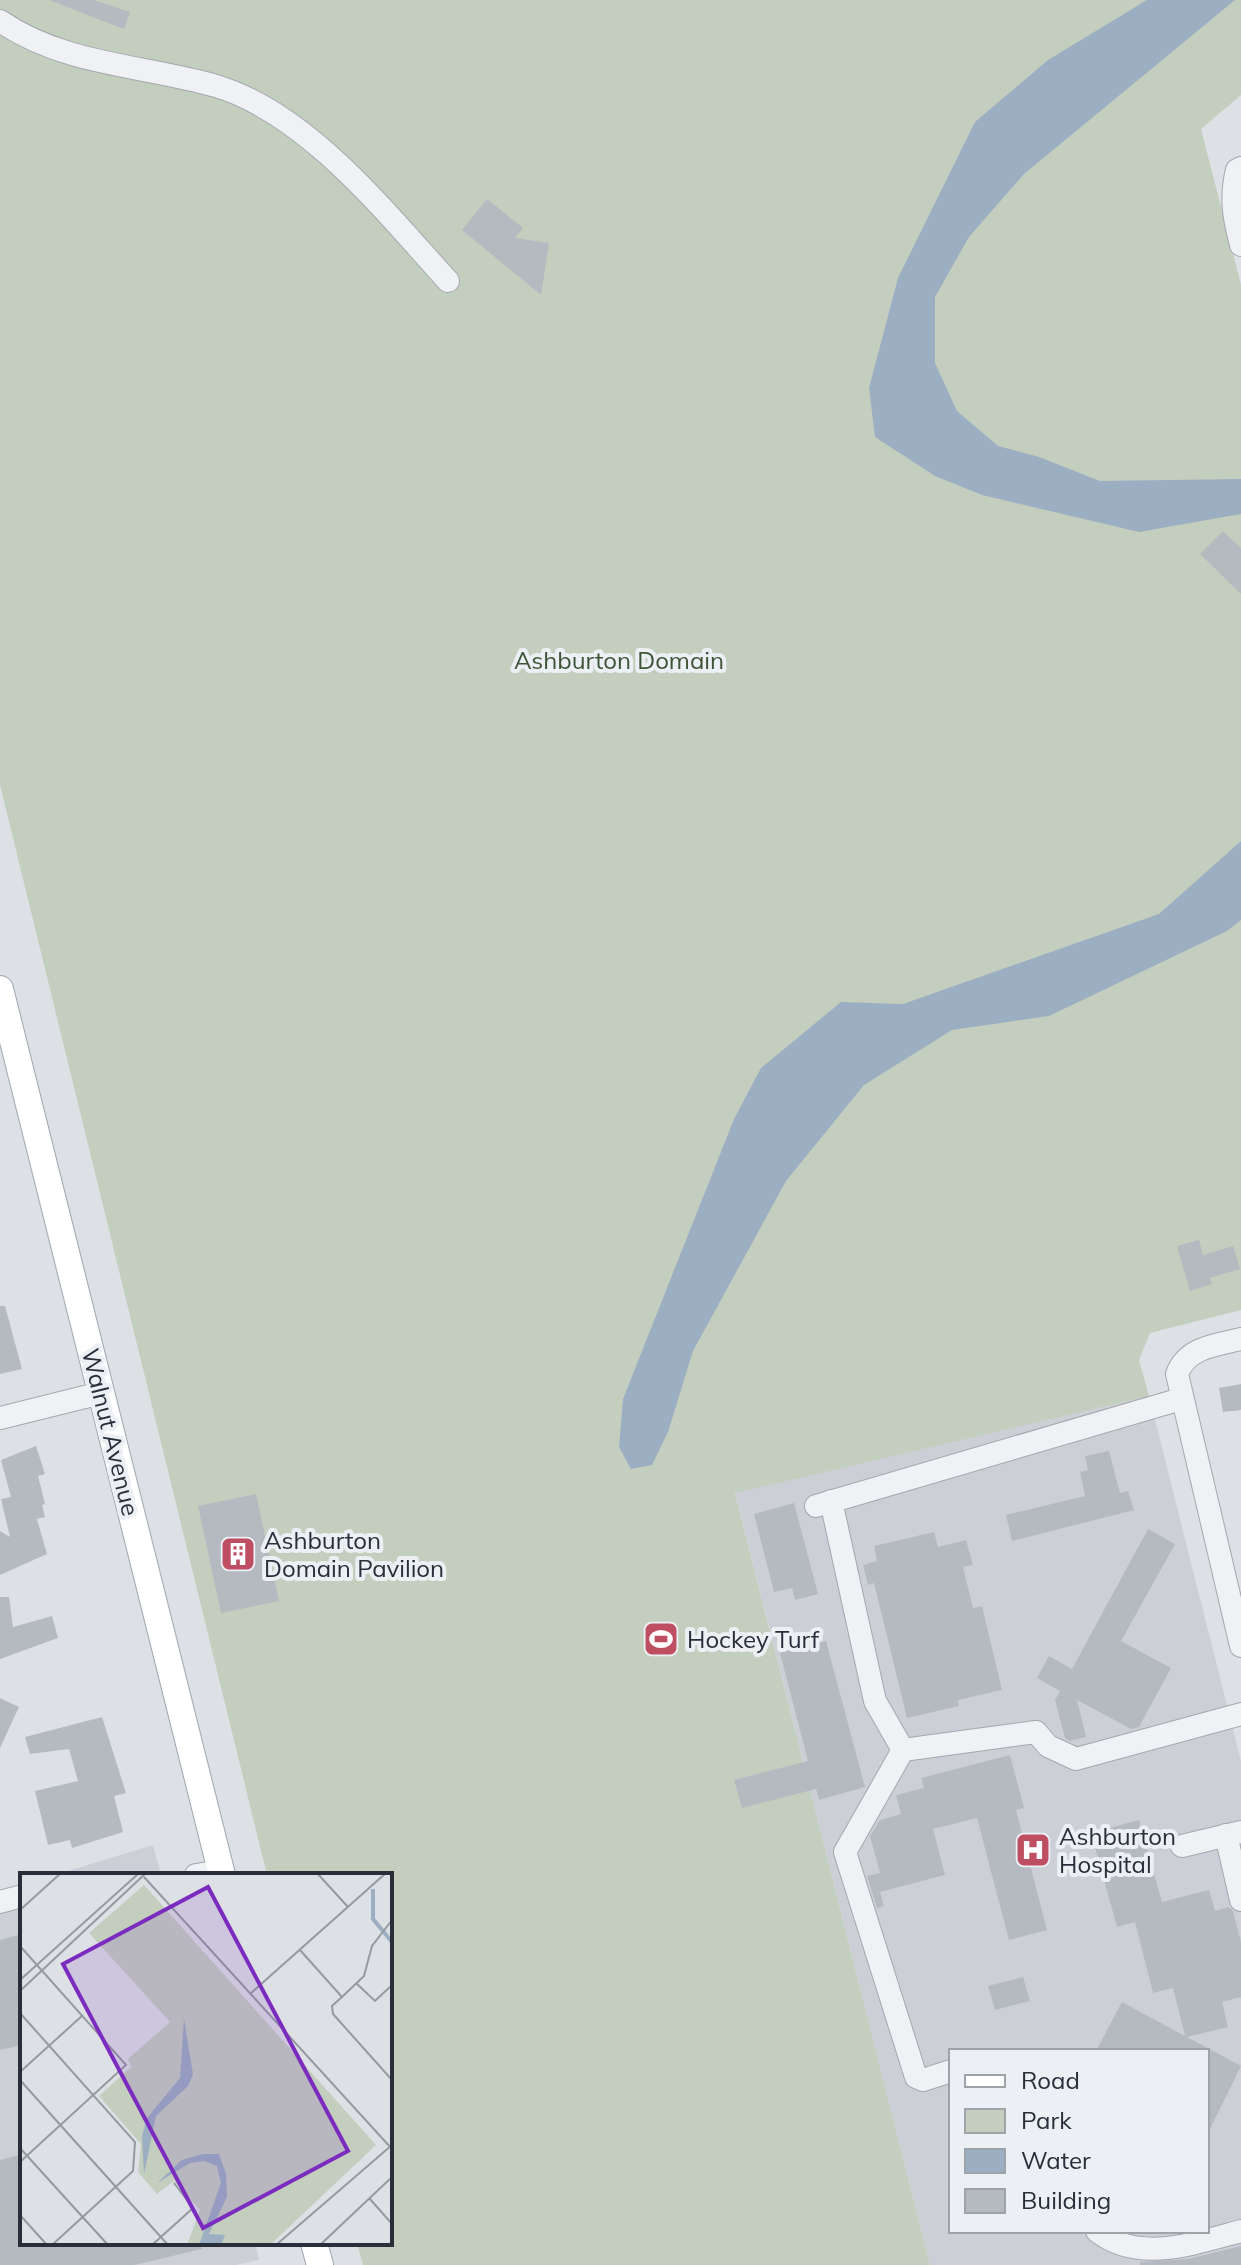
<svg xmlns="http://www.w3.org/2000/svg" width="1241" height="2265" viewBox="0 0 1241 2265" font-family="Mulish,sans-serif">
<rect width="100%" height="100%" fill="#dde1e5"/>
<g fill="#ccd0d6" fill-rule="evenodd">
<path d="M 1149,1396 L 1241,1761 L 1241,2265 L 930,2265 L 735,1492 ZM 951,2051 L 1207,2051 L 1207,2231 L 951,2231 Z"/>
<path d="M 153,1845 L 161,1875 L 55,1875 Z"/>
<path d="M 22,1885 L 22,2243 L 255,2243 L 259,2260 L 236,2265 L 0,2265 L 0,1892 Z"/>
</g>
<path fill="#c3cebf" d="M 0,0 L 1241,0 L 1241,95 L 1201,129 L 1241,285 L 1241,1310 L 1150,1333 L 1139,1360 L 1149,1396 L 735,1493 L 930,2265 L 363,2265 L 357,2243 L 390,2243 L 390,1875 L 267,1875 L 0,785 Z"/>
<g fill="#9cafc2">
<path d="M 1147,0 L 1235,0 L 1024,174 L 969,237 L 935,297 L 935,363 L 957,411 L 998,446 L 1039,457 L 1100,481 L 1241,479 L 1241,514 L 1139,532 L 982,495 L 935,476 L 875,437 L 869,388 L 898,278 L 975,122 L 1048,60 Z"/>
<path d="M 1241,841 L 1241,920 L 1227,931 L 1049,1016 L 952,1030 L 864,1085 L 786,1181 L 693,1351 L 668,1432 L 652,1465 L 631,1469 L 619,1447 L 623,1399 L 734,1119 L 761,1068 L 841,1002 L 903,1004 L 1159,914 Z"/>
</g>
<g fill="#b5bac1">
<path d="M 49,0 L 94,0 L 130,12 L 124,29 Z"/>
<path d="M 487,199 L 523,228 L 515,238 L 549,243 L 541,295 L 462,230 Z"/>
<path d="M 1223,531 L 1241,548 L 1241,594 L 1200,554 Z"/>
<path d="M 1199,1240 L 1203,1255 L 1233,1246 L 1240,1269 L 1210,1278 L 1212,1284 L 1190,1291 L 1177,1246 Z"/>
<path d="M 0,1306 L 5,1306 L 22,1369 L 0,1374 Z"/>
<path d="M 1241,1384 L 1241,1410 L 1223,1412 L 1219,1388 Z"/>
<path d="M 36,1446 L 45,1474 L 38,1476 L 45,1504 L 42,1505 L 45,1517 L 37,1519 L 47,1554 L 0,1575 L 0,1531 L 10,1537 L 1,1499 L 11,1497 L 1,1460 Z"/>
<path d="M 1109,1451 L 1120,1493 L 1128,1491 L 1134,1510 L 1012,1541 L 1006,1515 L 1085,1496 L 1080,1472 L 1088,1470 L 1085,1456 Z"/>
<path d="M 256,1494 L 279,1601 L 221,1613 L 198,1506 Z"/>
<path d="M 794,1503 L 818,1594 L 795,1600 L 792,1588 L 774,1592 L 754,1514 Z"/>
<path d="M 1148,1529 L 1175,1544 L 1121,1641 L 1171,1668 L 1139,1727 L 1131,1729 L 1077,1700 L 1086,1737 L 1070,1741 L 1065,1738 L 1055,1700 L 1060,1691 L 1037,1678 L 1049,1656 L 1072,1669 Z"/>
<path d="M 934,1532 L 938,1547 L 966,1540 L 973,1565 L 963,1567 L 973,1608 L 982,1606 L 1002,1690 L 958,1700 L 959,1706 L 907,1718 L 874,1583 L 868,1585 L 863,1565 L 877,1561 L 874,1546 Z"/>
<path d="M 0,1597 L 9,1597 L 13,1627 L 52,1616 L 58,1638 L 0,1659 Z"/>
<path d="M 826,1641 L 865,1787 L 819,1800 L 816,1789 L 742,1808 L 734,1780 L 808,1761 L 780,1653 Z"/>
<path d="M 0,1698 L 19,1707 L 0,1748 Z"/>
<path d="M 102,1717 L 126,1793 L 114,1796 L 123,1832 L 72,1848 L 70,1840 L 48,1845 L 35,1791 L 78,1781 L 69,1749 L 30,1754 L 25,1737 Z"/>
<path d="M 1010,1755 L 1024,1808 L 1016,1810 L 1047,1930 L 1009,1940 L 977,1818 L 933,1829 L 945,1875 L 880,1892 L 884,1906 L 877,1908 L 867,1876 L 880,1873 L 870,1836 L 880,1820 L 901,1814 L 896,1795 L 924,1788 L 921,1778 Z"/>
<path d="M 1139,1820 L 1162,1902 L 1209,1890 L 1215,1911 L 1229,1907 L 1233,1911 L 1241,1942 L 1241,1997 L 1222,2002 L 1228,2027 L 1187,2037 L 1241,2066 L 1207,2135 L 1207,2051 L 1096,2051 L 1122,2002 L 1185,2036 L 1173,1988 L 1153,1993 L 1135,1922 L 1117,1927 L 1091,1833 Z"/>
<path d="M 22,1934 L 22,2045 L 0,2050 L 0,1940 Z"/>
<path d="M 1023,1977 L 1030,2001 L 995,2010 L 988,1986 Z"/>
<path d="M 22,2154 L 22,2243 L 201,2243 L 202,2249 L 134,2265 L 0,2265 L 0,2160 Z"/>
<path d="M 1241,2246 L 1241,2265 L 1140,2265 L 1140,2262 L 1188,2259 Z"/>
</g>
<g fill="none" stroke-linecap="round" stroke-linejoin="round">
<defs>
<g id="minor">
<path d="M 0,21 C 64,65 143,65 216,86 C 307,113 386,213 448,281"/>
<path d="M 1241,168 L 1237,170 C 1230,198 1234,218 1241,245"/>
<path d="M 1241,1339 C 1216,1345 1187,1347 1177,1374 L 1241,1646"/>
<path d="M 0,1418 L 101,1393"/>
<path d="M 831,1501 L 875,1701 L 903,1750"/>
<path d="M 816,1506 L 1181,1399"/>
<path d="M 1226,1835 L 1241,1900"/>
<path d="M 1182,1846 L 1241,1832"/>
<path d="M 196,1875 L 221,1871"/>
<path d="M 0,1902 L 22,1896"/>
<path d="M 951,2071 L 923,2080 L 916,2077 L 845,1852 L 903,1750 L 1036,1732 L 1048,1746 L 1076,1759 L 1241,1714"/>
<path d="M 1097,2231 C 1139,2264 1195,2243 1241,2231"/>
</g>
<g id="major">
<path d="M 0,989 L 222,1875"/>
<path d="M 314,2243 L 320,2265"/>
</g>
</defs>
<use href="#minor" stroke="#a3a8ae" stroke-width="24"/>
<use href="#major" stroke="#9ea5b0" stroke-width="28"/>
<use href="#minor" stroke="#eff1f4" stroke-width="22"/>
<use href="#major" stroke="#fff" stroke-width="26"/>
</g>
<defs>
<symbol id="building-square" viewBox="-11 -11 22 22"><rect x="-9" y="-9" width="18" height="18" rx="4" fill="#be4e62" stroke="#eceff3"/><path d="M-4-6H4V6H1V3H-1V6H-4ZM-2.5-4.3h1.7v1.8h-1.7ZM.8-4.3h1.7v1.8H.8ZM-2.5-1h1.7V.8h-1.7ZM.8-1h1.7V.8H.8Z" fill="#fff"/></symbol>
<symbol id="stadium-square" viewBox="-11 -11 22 22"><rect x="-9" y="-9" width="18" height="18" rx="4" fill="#be4e62" stroke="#eceff3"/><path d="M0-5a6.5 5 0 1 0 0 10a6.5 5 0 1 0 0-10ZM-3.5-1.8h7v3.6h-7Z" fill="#fff"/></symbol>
<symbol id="hospital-square" viewBox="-11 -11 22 22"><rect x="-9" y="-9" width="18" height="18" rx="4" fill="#be4e62" stroke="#eceff3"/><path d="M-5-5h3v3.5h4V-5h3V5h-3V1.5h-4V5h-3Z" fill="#fff"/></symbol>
</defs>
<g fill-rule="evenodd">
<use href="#building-square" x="218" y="1534" width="40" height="40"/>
<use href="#stadium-square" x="641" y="1619" width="40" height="40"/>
<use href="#hospital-square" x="1013" y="1830" width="40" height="40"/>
</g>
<g text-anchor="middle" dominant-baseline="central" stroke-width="8" stroke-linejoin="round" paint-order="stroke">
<g font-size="24" fill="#3d5437" stroke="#eceff3">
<text x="619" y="660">Ashburton Domain</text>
</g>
<g font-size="24" fill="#282f3a" stroke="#eceff3">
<text transform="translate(111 1432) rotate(76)">Walnut Avenue</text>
</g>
<g font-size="24" fill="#282f3a" stroke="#eceff3" text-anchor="start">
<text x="264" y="1540">Ashburton<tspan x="264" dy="28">Domain Pavilion</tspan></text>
<text x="687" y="1639">Hockey Turf</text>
<text x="1059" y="1836">Ashburton<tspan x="1059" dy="28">Hospital</tspan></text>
</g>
</g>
<g transform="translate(20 1873)">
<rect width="372" height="372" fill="#dde1e5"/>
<path d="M 124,12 L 356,272 L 250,372 L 167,372 L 180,337 L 154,308 L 137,321 L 118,299 L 121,271 L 79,223 L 111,194 L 108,186 L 150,149 L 69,60 Z" fill="#c3cebf"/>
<path d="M 164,146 L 173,201 L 168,213 L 136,243 L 124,301 L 122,263 L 127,245 L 160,205 ZM 183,281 L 199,281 L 206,301 L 207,324 L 189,361 L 205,362 L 201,372 L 179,372 L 201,310 L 197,293 L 184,288 L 170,290 L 137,310 L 162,287 Z" fill="#9cafc2"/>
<path fill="none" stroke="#9cafc2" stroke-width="4" d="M 353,16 L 353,46 L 372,69"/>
<path fill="none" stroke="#959aa1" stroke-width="2" d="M 297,0 L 328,34M 124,4 L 372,276M 0,37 L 41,0M 0,73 L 106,192 L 0,289M 280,77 L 322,124 L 312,133 L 313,141 L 372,207M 0,107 L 118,1M 337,111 L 355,128 L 372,112M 0,118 L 126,0M 230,121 L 366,0M 322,124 L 344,103 L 352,73 L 372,47M 0,140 L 115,269 L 113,298 L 32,372M 0,199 L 63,142M 0,207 L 148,372M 0,275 L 88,372M 350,326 L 372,351M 0,342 L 27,372M 132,372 L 173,335 L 154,310M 256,372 L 372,272M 300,372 L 372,304"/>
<path fill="#7b2cbf" fill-opacity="0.15" stroke="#7b2cbf" stroke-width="4" d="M 188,14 L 328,278 L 183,355 L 43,91 Z"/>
<rect width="372" height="372" fill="none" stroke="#282f3a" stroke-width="4"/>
</g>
<rect x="949" y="2049" width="260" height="184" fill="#eceff3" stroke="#9ea2a9" stroke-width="2"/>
<rect x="965" y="2075" width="40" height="12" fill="#ffffff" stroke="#9ea2a9" stroke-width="2"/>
<text x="1021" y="2089" font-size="24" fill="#282f3a">Road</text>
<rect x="965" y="2109" width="40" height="24" fill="#c3cebf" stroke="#9ea2a9" stroke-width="2"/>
<text x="1021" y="2129" font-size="24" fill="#282f3a">Park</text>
<rect x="965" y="2149" width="40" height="24" fill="#9cafc2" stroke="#9ea2a9" stroke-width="2"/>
<text x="1021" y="2169" font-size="24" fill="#282f3a">Water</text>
<rect x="965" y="2189" width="40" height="24" fill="#b5bac1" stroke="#9ea2a9" stroke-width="2"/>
<text x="1021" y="2209" font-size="24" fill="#282f3a">Building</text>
</svg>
